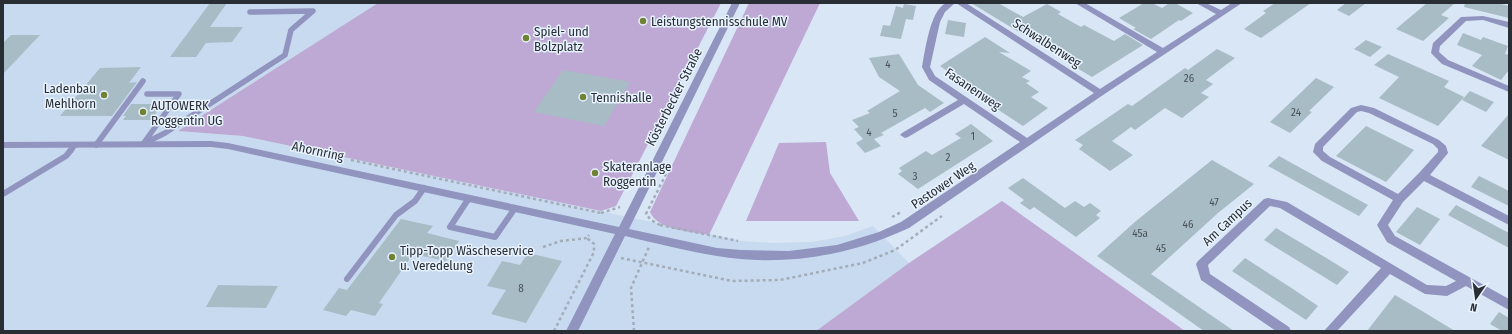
<svg xmlns="http://www.w3.org/2000/svg" width="1512" height="334" viewBox="0 0 1512 334" font-family="'Fira Sans Condensed',sans-serif">
<rect width="100%" height="100%" fill="#d9e6f5"/>
<path fill="#c8daef" d="M 3,3 L 378,3 L 179,131 L 243,136 L 742,241 L 774,243 L 812,242 L 845,236 L 873,226 L 909,263 L 816,331 L 3,331 Z"/>
<g fill="#bda9d3">
<path d="M 378,3 L 721,3 L 616,206 L 601,211 L 243,136 L 178,131 Z"/>
<path d="M 749,3 L 820,3 L 709,235 C 691,231 658,231 650,212 Z"/>
<path d="M 826,142 L 830,173 L 859,221 L 746,221 L 779,143 Z"/>
<path d="M 1002,201 L 1185,331 L 816,331 L 909,263 Z"/>
</g>
<g fill="#a8bcc5">
<path d="M 210,3 L 227,3 L 210,27 L 243,27 L 232,42 L 206,43 L 196,57 L 170,57 Z"/>
<path d="M 971,3 L 998,3 L 1023,17 L 1047,4 L 1061,12 L 1058,14 L 1081,27 L 1084,25 L 1114,41 L 1125,34 L 1143,45 L 1092,77 L 1070,64 L 1073,61 L 1050,48 L 1047,49 Z"/>
<path d="M 1144,3 L 1154,4 L 1162,8 L 1168,4 L 1175,3 L 1193,13 L 1181,21 L 1179,20 L 1151,39 L 1133,29 L 1136,28 L 1119,18 Z"/>
<path d="M 1275,3 L 1311,3 L 1261,38 L 1244,29 L 1266,13 L 1263,11 Z"/>
<path d="M 1346,3 L 1366,3 L 1349,16 L 1337,10 Z"/>
<path d="M 1427,3 L 1455,3 L 1441,15 L 1449,18 L 1423,41 L 1396,29 Z"/>
<path d="M 1465,3 L 1497,3 L 1509,6 L 1509,18 L 1464,7 Z"/>
<path d="M 904,4 L 916,6 L 913,20 L 906,19 L 901,39 L 880,36 L 883,25 L 890,26 L 896,6 L 903,8 Z"/>
<path d="M 948,20 L 966,23 L 964,37 L 945,34 Z"/>
<path d="M 1463,33 L 1481,40 L 1483,37 L 1508,46 L 1505,54 L 1509,55 L 1509,70 L 1501,80 L 1472,66 L 1482,55 L 1457,45 Z"/>
<path d="M 11,35 L 40,35 L 3,74 L 3,43 Z"/>
<path d="M 985,37 L 1010,53 L 999,52 L 1031,71 L 1022,77 L 1030,81 L 1026,83 L 1039,92 L 1031,97 L 1048,108 L 1023,126 L 991,105 L 992,104 L 963,84 L 965,83 L 940,66 Z"/>
<path d="M 1366,40 L 1382,47 L 1370,57 L 1354,49 Z"/>
<path d="M 1217,49 L 1235,58 L 1206,80 L 1213,84 L 1201,93 L 1209,97 L 1182,118 L 1165,108 L 1135,130 L 1131,127 L 1112,141 L 1133,155 L 1110,171 L 1079,149 L 1083,145 L 1075,140 L 1128,104 L 1132,106 L 1185,68 L 1188,70 Z"/>
<path d="M 899,54 L 918,85 L 944,103 L 930,112 L 925,108 L 881,133 L 884,135 L 874,139 L 881,146 L 865,153 L 856,143 L 863,139 L 854,129 L 859,127 L 852,120 L 870,113 L 867,111 L 900,91 L 879,77 L 869,58 Z"/>
<path d="M 1388,54 L 1449,81 L 1444,87 L 1464,97 L 1438,126 L 1379,98 L 1399,77 L 1374,65 Z"/>
<path d="M 141,67 L 129,83 L 137,82 L 112,116 L 60,116 L 100,68 Z"/>
<path d="M 563,70 L 630,82 L 604,126 L 534,112 Z"/>
<path d="M 1316,78 L 1334,87 L 1309,111 L 1312,112 L 1290,133 L 1270,122 Z"/>
<path d="M 1470,91 L 1494,102 L 1486,112 L 1462,100 Z"/>
<path d="M 131,104 L 162,104 L 151,120 L 123,120 L 126,116 L 123,116 Z"/>
<path d="M 1509,114 L 1509,160 L 1481,146 Z"/>
<path d="M 971,124 L 993,141 L 918,189 L 898,174 L 902,171 L 899,168 L 926,151 L 932,155 L 961,138 L 955,134 Z"/>
<path d="M 1366,126 L 1414,150 L 1386,182 L 1336,156 Z"/>
<path d="M 1279,156 L 1317,177 L 1368,205 L 1359,216 L 1268,166 Z"/>
<path d="M 1212,160 L 1254,184 L 1218,213 L 1151,274 L 1234,331 L 1204,331 L 1097,256 L 1136,221 Z"/>
<path d="M 1479,176 L 1509,191 L 1509,206 L 1471,187 Z"/>
<path d="M 1023,178 L 1065,208 L 1075,201 L 1084,207 L 1090,203 L 1101,211 L 1096,215 L 1100,218 L 1076,237 L 1034,207 L 1030,210 L 1020,203 L 1024,200 L 1008,188 Z"/>
<path d="M 1456,205 L 1509,233 L 1509,248 L 1448,215 Z"/>
<path d="M 1417,207 L 1440,219 L 1420,245 L 1396,232 Z"/>
<path d="M 401,219 L 433,226 L 427,233 L 459,241 L 446,261 L 413,254 L 379,303 L 383,304 L 375,316 L 351,310 L 346,316 L 323,310 L 339,288 L 347,290 Z"/>
<path d="M 1276,228 L 1328,259 L 1349,272 L 1337,285 L 1264,240 Z"/>
<path d="M 528,253 L 562,261 L 526,323 L 491,314 L 506,290 L 487,286 L 502,261 L 520,265 Z"/>
<path d="M 1245,258 L 1293,289 L 1318,306 L 1306,320 L 1232,271 Z"/>
<path d="M 218,285 L 278,286 L 266,308 L 206,307 Z"/>
<path d="M 1395,295 L 1422,311 L 1455,331 L 1367,331 Z"/>
<path d="M 1499,312 L 1509,318 L 1509,331 L 1502,331 L 1490,324 Z"/>
</g>
<g fill="none" stroke-linecap="round" stroke-linejoin="round">
<g stroke="#a3adb9" stroke-width="2.5" stroke-dasharray="3 3" stroke-linecap="butt">
<path d="M 351,160 L 601,213"/>
<path d="M 601,213 L 620,207"/>
<path d="M 892,217 L 901,212"/>
<path d="M 660,225 L 738,241"/>
<path d="M 660,225 L 651,220 L 646,214 L 668,170"/>
<path d="M 543,247 L 561,241 L 587,238"/>
<path d="M 621,258 L 732,281 L 780,280 L 863,263 L 895,250 L 942,216"/>
<path d="M 554,331 L 594,252 L 594,244 L 587,238 L 589,235"/>
<path d="M 634,331 L 631,288 L 649,247"/>
</g>
<g stroke="#9094bf" stroke-width="5.5">
<path d="M 147,94 L 179,94 L 143,144 L 165,133 L 285,55 L 291,30 L 313,11 L 250,12"/>
<path d="M 96,145 L 143,81"/>
<path d="M 70,151 L 75,145"/>
</g>
<g stroke="#9094bf" stroke-width="6">
<path d="M 3,194 L 66,156 L 71,150"/>
<path d="M 469,198 L 450,227 L 495,237 L 515,208"/>
<path d="M 347,279 L 396,215 L 415,201 L 424,188"/>
</g>
<g fill="#9094bf" fill-rule="evenodd">
<path d="M 732,3 L 740,3 L 629,229 L 717,248 L 741,250 L 789,251 L 837,245 L 879,232 L 901,222 L 1020,142 L 964,104 L 908,137 L 905,138 L 900,135 L 902,133 L 958,100 L 929,80 L 922,67 C 925,52 930,10 946,3 C 948,2 952,3 955,3 L 945,12 L 940,22 L 930,67 L 935,76 L 1027,138 L 1094,93 L 956,3 L 966,3 L 1100,89 L 1157,52 L 1075,3 L 1085,3 L 1163,48 L 1216,14 L 1196,3 L 1206,3 L 1221,10 L 1232,3 L 1242,3 L 1103,95 L 909,228 C 849,256 783,267 717,256 C 686,251 655,243 625,236 L 578,331 L 566,331 L 615,234 L 228,149 L 211,147 L 3,148 L 3,142 L 211,141 L 228,143 L 619,227 Z"/>
<path d="M 1483,16 L 1509,22 L 1509,28 L 1483,20 L 1466,21 L 1440,46 L 1439,52 L 1448,60 L 1509,86 L 1509,92 L 1442,64 L 1431,53 L 1433,43 L 1461,17 Z"/>
<path d="M 1361,105 L 1374,108 L 1439,140 L 1446,146 L 1448,153 L 1430,175 L 1509,216 L 1509,225 L 1424,181 L 1403,202 L 1388,225 L 1395,236 L 1509,299 L 1509,310 L 1466,286 L 1447,296 L 1425,294 L 1390,274 L 1337,331 L 1324,331 L 1381,268 L 1280,208 L 1270,206 L 1208,265 L 1210,274 L 1289,327 L 1291,331 L 1276,331 L 1201,280 L 1196,264 L 1198,261 L 1264,199 L 1268,198 L 1287,202 L 1427,285 L 1446,286 L 1456,281 L 1387,242 L 1377,225 L 1393,200 L 1322,161 L 1313,152 L 1315,144 L 1351,108 ZM 1361,111 L 1369,113 L 1433,144 L 1438,149 L 1438,152 L 1419,173 L 1398,194 L 1330,157 L 1323,151 L 1323,147 L 1357,112 Z"/>
</g>
</g>
<g fill="#708334" stroke="#e8f3ff" stroke-width="1.5">
<circle cx="643" cy="21" r="4"/>
<circle cx="526" cy="38" r="4"/>
<circle cx="104" cy="95" r="4"/>
<circle cx="583" cy="97" r="4"/>
<circle cx="143" cy="112" r="4"/>
<circle cx="595" cy="173" r="4"/>
<circle cx="392" cy="257" r="4"/>
</g>
<g text-anchor="middle" dominant-baseline="central" stroke-width="3" stroke-linejoin="round" paint-order="stroke">
<g font-size="11" fill="#495258">
<text x="888" y="64">4</text>
<text x="1189" y="78">26</text>
<text x="1296" y="112">24</text>
<text x="895" y="113">5</text>
<text x="869" y="132">4</text>
<text x="973" y="136">1</text>
<text x="948" y="157">2</text>
<text x="915" y="176">3</text>
<text x="1214" y="202">47</text>
<text x="1188" y="224">46</text>
<text x="1140" y="233">45a</text>
<text x="1161" y="248">45</text>
<text x="521" y="288">8</text>
</g>
<g font-size="13" fill="#292e34" stroke="#e8f3ff" text-anchor="start">
<text x="651" y="21">Leistungstennisschule MV</text>
<text x="534" y="31">Spiel- und<tspan x="534" dy="15">Bolzplatz</tspan></text>
<text x="96" y="88" text-anchor="end">Ladenbau<tspan x="96" dy="15">Mehlhorn</tspan></text>
<text x="591" y="97">Tennishalle</text>
<text x="151" y="105">AUTOWERK<tspan x="151" dy="15">Roggentin UG</tspan></text>
<text x="603" y="166">Skateranlage<tspan x="603" dy="15">Roggentin</tspan></text>
<text x="400" y="250">Tipp-Topp Wäscheservice<tspan x="400" dy="15">u. Veredelung</tspan></text>
</g>
<g font-size="13" fill="#292e34" stroke="#e8f3ff">
<text transform="translate(1047 43) rotate(33)">Schwalbenweg</text>
<text transform="translate(973 89) rotate(34)">Fasanenweg</text>
<text transform="translate(674 97) rotate(-63)">Kösterbecker Straße</text>
<text transform="translate(318 151) rotate(12)">Ahornring</text>
<text transform="translate(943 185) rotate(-34)">Pastower Weg</text>
<text transform="translate(1227 222) rotate(-43)">Am Campus</text>
</g>
</g>
<rect width="1512" height="334" fill="none" stroke="#292e34" stroke-width="8"/>
<g transform="translate(1476 298) rotate(193)" stroke="#e8f3ff" stroke-width="3" paint-order="stroke">
<path d="M0-3L7 15L0 10L-7 15Z" fill="#292e34"/>
<text y="-6" font-size="11" font-weight="bold" text-anchor="middle" fill="#292e34">N</text>
</g>
</svg>
